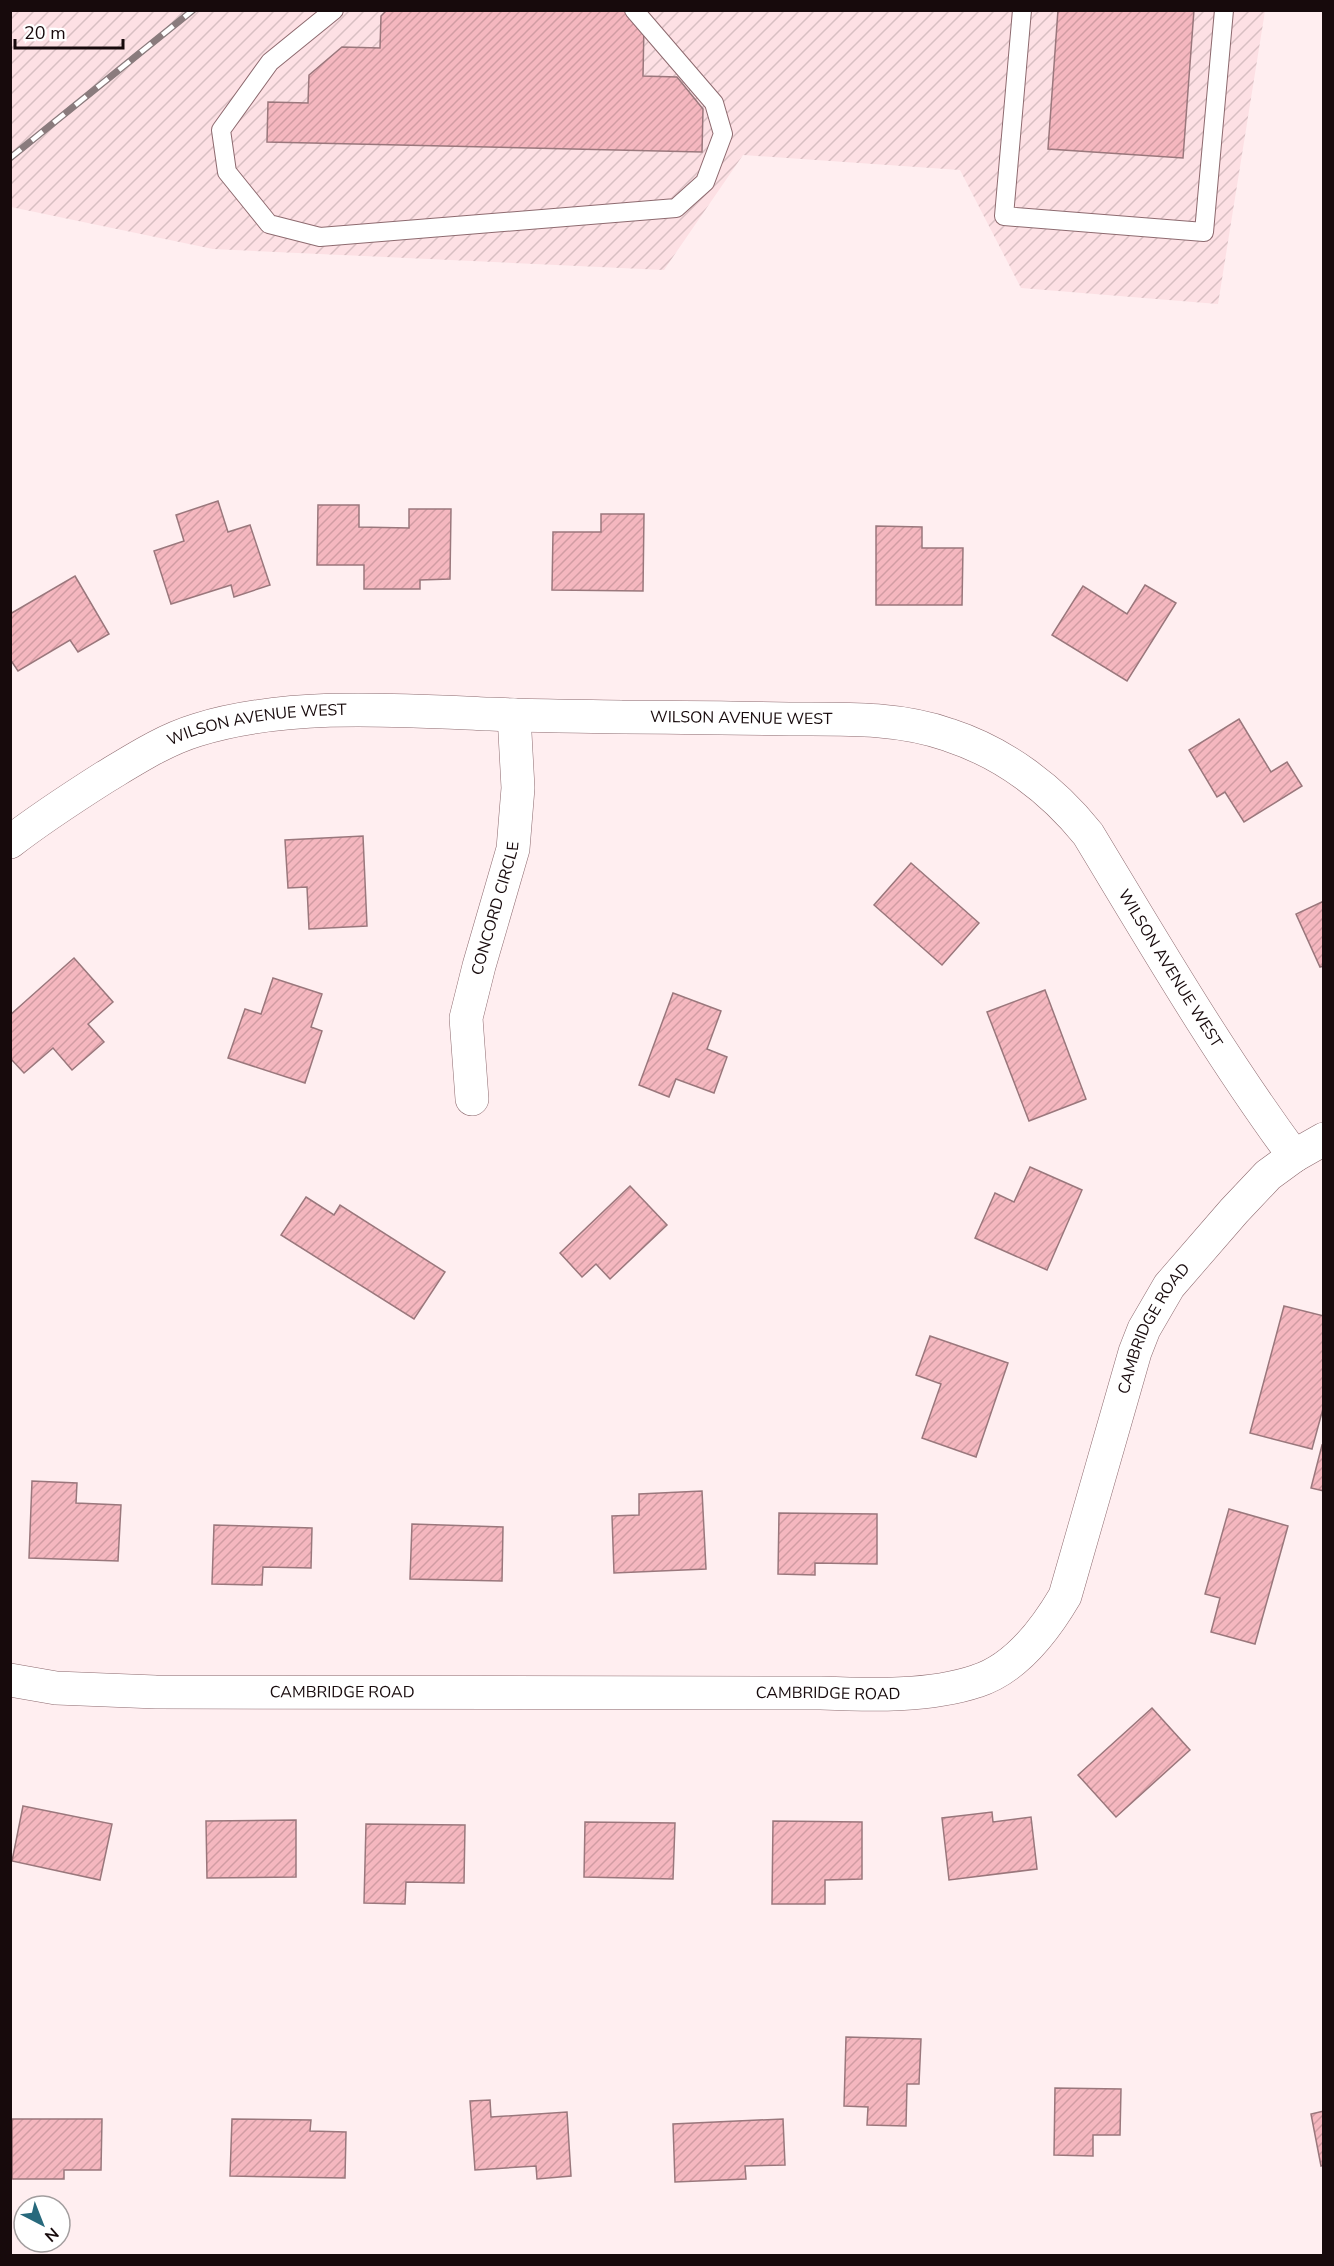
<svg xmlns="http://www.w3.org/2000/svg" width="1334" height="2266" viewBox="0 0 1334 2266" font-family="'Nunito Sans',sans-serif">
<defs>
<pattern id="industrial-furrows" width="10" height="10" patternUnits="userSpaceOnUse" patternTransform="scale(1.5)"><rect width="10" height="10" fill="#fde0e4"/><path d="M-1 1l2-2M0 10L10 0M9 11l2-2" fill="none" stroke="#d8bfc2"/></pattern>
<pattern id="building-hatch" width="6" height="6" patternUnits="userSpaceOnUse" patternTransform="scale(1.5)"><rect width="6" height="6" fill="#f5b7bf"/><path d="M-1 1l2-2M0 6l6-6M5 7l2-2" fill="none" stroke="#d19ca3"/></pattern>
</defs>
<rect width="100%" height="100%" fill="#ffeef0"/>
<path fill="url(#industrial-furrows)" d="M 11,11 L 1265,11 L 1218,304 L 1021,288 L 960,170 L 743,155 L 664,270 L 213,249 L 11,207 Z"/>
<g fill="url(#building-hatch)" stroke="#9a777c" stroke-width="1.5">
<path d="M 387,10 L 633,10 L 644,24 L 643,76 L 677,77 L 703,109 L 702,152 L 267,142 L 268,102 L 308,103 L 309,75 L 342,47 L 380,48 L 381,16 Z"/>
<path d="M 1058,10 L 1194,10 L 1183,158 L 1048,149 Z"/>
<path d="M 218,501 L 228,532 L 250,525 L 270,585 L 234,597 L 231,585 L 171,604 L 154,551 L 184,541 L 176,515 Z"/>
<path d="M 318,505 L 359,505 L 359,527 L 409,528 L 409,509 L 451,509 L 450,579 L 420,580 L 420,589 L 364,589 L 364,565 L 317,565 Z"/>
<path d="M 601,514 L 644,514 L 643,591 L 552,590 L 553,532 L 601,532 Z"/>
<path d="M 876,526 L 922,527 L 922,548 L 963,548 L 962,605 L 876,605 Z"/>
<path d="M 75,576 L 109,634 L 78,652 L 70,640 L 18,671 L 10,659 L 10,614 Z"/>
<path d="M 1145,585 L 1176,603 L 1127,681 L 1052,635 L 1083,586 L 1127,614 Z"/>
<path d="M 1239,719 L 1271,772 L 1287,762 L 1302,786 L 1244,822 L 1225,792 L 1217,797 L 1189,750 Z"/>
<path d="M 363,836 L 367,926 L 309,929 L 307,887 L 288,888 L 285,840 Z"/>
<path d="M 911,863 L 979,923 L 942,965 L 874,905 Z"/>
<path d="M 1324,901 L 1324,966 L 1320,967 L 1296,914 Z"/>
<path d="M 74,958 L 113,1002 L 88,1024 L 104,1042 L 72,1070 L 53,1048 L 24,1073 L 10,1058 L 10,1015 Z"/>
<path d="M 273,978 L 322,994 L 311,1027 L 322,1031 L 305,1083 L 228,1058 L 245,1009 L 261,1014 Z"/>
<path d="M 1045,990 L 1086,1099 L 1029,1121 L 987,1012 Z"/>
<path d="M 673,993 L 721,1011 L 707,1049 L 727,1057 L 714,1093 L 676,1079 L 669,1097 L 639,1085 Z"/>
<path d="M 1030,1167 L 1082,1190 L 1047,1270 L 975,1238 L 995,1193 L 1014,1202 Z"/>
<path d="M 630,1186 L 667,1225 L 610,1279 L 596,1264 L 582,1277 L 560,1253 Z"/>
<path d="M 306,1197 L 334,1215 L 340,1205 L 445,1272 L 414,1319 L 281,1235 Z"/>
<path d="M 1284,1306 L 1324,1316 L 1324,1405 L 1312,1449 L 1250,1433 Z"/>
<path d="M 930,1336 L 1008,1363 L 976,1457 L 922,1438 L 941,1384 L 916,1375 Z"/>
<path d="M 1322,1445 L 1324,1446 L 1324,1491 L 1311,1488 Z"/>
<path d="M 32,1481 L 77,1483 L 76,1503 L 121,1505 L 118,1561 L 29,1558 Z"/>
<path d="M 702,1491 L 706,1569 L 614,1573 L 612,1516 L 639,1515 L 639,1494 Z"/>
<path d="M 1229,1509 L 1288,1526 L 1255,1644 L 1211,1632 L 1220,1598 L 1205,1594 Z"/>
<path d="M 779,1513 L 877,1514 L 877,1564 L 815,1563 L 815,1575 L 778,1574 Z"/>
<path d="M 412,1524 L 503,1527 L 502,1581 L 410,1579 Z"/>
<path d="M 214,1525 L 312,1528 L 311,1568 L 263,1567 L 262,1585 L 212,1584 Z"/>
<path d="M 1152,1708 L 1190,1750 L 1116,1817 L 1078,1775 Z"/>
<path d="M 23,1806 L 112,1824 L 100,1880 L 12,1861 Z"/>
<path d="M 992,1812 L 993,1822 L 1031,1817 L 1037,1869 L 949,1880 L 942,1818 Z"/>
<path d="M 296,1820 L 296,1877 L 207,1878 L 206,1821 Z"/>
<path d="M 773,1821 L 862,1822 L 862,1879 L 825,1880 L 825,1904 L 772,1904 Z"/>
<path d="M 585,1822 L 675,1823 L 673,1879 L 584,1877 Z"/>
<path d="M 366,1824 L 465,1825 L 464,1883 L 406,1882 L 405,1904 L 364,1903 Z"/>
<path d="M 846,2037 L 921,2039 L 919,2084 L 907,2084 L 906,2126 L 867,2125 L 868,2107 L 844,2106 Z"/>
<path d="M 1055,2088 L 1121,2089 L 1120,2135 L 1093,2135 L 1093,2156 L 1054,2155 Z"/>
<path d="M 490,2100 L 491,2117 L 567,2112 L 571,2176 L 537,2179 L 536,2166 L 475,2170 L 470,2101 Z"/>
<path d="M 1324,2111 L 1324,2165 L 1321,2166 L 1311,2114 Z"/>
<path d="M 12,2119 L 102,2119 L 101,2170 L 64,2170 L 64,2179 L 12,2179 Z"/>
<path d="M 232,2119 L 311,2120 L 310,2131 L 346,2132 L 345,2178 L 230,2176 Z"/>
<path d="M 783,2119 L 785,2165 L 745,2166 L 746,2179 L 675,2182 L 673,2124 Z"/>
</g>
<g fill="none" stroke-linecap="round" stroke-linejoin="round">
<defs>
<g id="lane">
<path d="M 334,10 L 270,62 L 221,130 L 227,172 L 269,224 L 320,237 L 676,208 L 705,182 L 723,134 L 714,103 L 634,10"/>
<path d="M 1022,10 L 1004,216 L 1204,232 L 1224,10"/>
</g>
<g id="street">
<path id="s1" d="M 10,842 C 41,818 72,798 105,777 C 135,759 164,740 197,730 C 287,702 397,710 490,714 C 534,716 578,716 622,717 C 678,717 734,718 789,719 C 843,719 898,717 949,735 C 1004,753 1052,789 1088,834 C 1154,943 1218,1053 1294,1156"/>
<path id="s2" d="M 472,1099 L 466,1018 L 479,966 L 513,849 L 518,788 L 514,715"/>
<path id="s3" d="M 10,1680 L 56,1688 L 156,1692 L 821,1693 C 869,1695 930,1697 977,1681 C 1015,1669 1045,1630 1065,1596 L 1135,1352 L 1144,1329 L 1169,1286 L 1234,1211 L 1268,1175 L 1294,1156 L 1324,1139"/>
</g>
</defs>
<use href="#lane" stroke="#8d6a6f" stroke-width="20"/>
<use href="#street" stroke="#8d6a6f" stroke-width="34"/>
<use href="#lane" stroke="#fff" stroke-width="18"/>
<use href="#street" stroke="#fff" stroke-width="33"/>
<defs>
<path id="rail" d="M 10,158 L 193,10"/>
</defs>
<use href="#rail" stroke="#8a7b7d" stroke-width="7"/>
<use href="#rail" stroke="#fff" stroke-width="4.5" stroke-dasharray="14" stroke-linecap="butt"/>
</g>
<g text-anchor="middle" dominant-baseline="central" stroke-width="4.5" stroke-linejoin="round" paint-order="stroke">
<g font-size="16" fill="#170a0c" stroke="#fff">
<text stroke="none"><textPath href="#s1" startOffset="765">WILSON AVENUE WEST</textPath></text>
<text stroke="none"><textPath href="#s1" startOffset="279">WILSON AVENUE WEST</textPath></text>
<text stroke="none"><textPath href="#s2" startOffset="195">CONCORD CIRCLE</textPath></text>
<text stroke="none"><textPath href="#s1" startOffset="1305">WILSON AVENUE WEST</textPath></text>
<text stroke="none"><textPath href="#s3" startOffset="1377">CAMBRIDGE ROAD</textPath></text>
<text stroke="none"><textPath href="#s3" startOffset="333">CAMBRIDGE ROAD</textPath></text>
<text stroke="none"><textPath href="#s3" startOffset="819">CAMBRIDGE ROAD</textPath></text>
</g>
</g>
<rect width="1334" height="2266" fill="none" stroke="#170a0c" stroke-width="24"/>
<g transform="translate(42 2224) rotate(138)"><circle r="28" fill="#ffffff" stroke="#a29d9e" stroke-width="1.5"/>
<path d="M0-4.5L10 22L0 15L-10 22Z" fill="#27697c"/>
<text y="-9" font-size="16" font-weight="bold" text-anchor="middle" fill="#170a0c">N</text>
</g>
<path d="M15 39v9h108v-9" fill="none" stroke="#170a0c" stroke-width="3"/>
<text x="24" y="39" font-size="18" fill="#170a0c" stroke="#ffffff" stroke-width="4.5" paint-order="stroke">20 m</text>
</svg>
